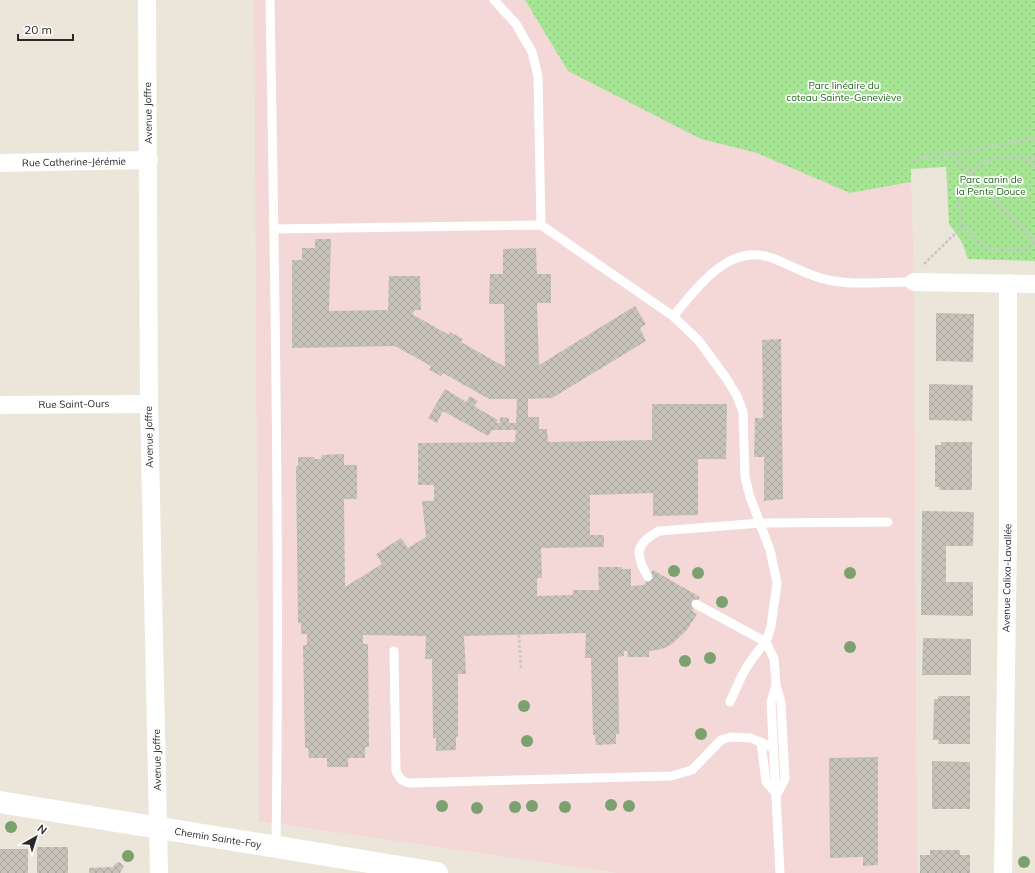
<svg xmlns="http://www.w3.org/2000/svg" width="1035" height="873" viewBox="0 0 1035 873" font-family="Mulish,sans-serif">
<defs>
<pattern id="park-dots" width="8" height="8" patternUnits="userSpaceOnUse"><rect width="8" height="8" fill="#a6e594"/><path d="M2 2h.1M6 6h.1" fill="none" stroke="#8fc480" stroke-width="1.8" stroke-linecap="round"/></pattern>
<pattern id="building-cross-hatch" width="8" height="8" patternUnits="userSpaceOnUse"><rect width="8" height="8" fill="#c7c3ba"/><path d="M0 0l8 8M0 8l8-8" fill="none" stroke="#aba8a0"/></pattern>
</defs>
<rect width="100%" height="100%" fill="#ece6da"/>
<path fill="#f3d8d7" d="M 254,0 L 525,0 L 568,71 L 911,169 L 914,282 L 917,873 L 618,873 L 259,821 Z"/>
<path fill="url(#park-dots)" d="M 525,0 L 1035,0 L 1035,261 L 968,259 L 962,242 L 949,224 L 946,167 L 911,169 L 911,182 L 850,193 L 757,153 L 701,139 L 568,71 Z"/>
<g fill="url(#building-cross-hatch)">
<path d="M 315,239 L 331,239 L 329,311 L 388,310 L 389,276 L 420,276 L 421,310 L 415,310 L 412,314 L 449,335 L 450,332 L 463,339 L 461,342 L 505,367 L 504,304 L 489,304 L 490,274 L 503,274 L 503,249 L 536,248 L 537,274 L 551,274 L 551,303 L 537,303 L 539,365 L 635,306 L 646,324 L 640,328 L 646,341 L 552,398 L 528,399 L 528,417 L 539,417 L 539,429 L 547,429 L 548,442 L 652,440 L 652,404 L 727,404 L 726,459 L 698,459 L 698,515 L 653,516 L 653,493 L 590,495 L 590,535 L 604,535 L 604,547 L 541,548 L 542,578 L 537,578 L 537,596 L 573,595 L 573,590 L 599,590 L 598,567 L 622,567 L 622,569 L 631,569 L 631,586 L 644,585 L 653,570 L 700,597 L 692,611 L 697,614 L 687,630 L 672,644 L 662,649 L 649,651 L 649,657 L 627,657 L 628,651 L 624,651 L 624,656 L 618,657 L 619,734 L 616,734 L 616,744 L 596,745 L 595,735 L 593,735 L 591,658 L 585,658 L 586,633 L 464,636 L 466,674 L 458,674 L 458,736 L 456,737 L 456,750 L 436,751 L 436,738 L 433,738 L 432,659 L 425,659 L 426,636 L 363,635 L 363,644 L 368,644 L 369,747 L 365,747 L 365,758 L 348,758 L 348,767 L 327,767 L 327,758 L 309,758 L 308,748 L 305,748 L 303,645 L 307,645 L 307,634 L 301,634 L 301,623 L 298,623 L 296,466 L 298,466 L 298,457 L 314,457 L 314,459 L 321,459 L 322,455 L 344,454 L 344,465 L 357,465 L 357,499 L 344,499 L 345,587 L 382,564 L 376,554 L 401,538 L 408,548 L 426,537 L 422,501 L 434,501 L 434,485 L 418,485 L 418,443 L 515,442 L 516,430 L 492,430 L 488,436 L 443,411 L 437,423 L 428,418 L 445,389 L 466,402 L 470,396 L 478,401 L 474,406 L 498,420 L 496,423 L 500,423 L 500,417 L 509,418 L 509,423 L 516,423 L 517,399 L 489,399 L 443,373 L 441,376 L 429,370 L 431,366 L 395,346 L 292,348 L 292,260 L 302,260 L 302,248 L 315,248 Z"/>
<path d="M 936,313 L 974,314 L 973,362 L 936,361 Z"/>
<path d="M 781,339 L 783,499 L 764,501 L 764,457 L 754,457 L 755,418 L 763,418 L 762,340 Z"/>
<path d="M 929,384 L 973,385 L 972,421 L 929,420 Z"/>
<path d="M 941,442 L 972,442 L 972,490 L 940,490 L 939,487 L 935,487 L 935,445 L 941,445 Z"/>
<path d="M 922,511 L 974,512 L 973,546 L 946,546 L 946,582 L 973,582 L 973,616 L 921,615 Z"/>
<path d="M 923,638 L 971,639 L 971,675 L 922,675 Z"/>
<path d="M 938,696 L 970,696 L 970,744 L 938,744 L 939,740 L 933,740 L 934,699 L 938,699 Z"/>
<path d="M 878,757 L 878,865 L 863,866 L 863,857 L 830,858 L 829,758 Z"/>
<path d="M 932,761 L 970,762 L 970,809 L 932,809 Z"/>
<rect x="37" y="847" width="31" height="26"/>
<rect x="0" y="849" width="28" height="24"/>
<path d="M 930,850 L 960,850 L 960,855 L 970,855 L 970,873 L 920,873 L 920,855 L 930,855 Z"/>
<path d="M 119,862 L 124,866 L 120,873 L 89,873 L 89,868 L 113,867 L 115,864 Z"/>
</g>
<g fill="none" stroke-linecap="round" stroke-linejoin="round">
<g stroke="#c7c7c7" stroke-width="2.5" stroke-dasharray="3 2" stroke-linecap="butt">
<path d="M 951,153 L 1035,242"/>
<path d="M 914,160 L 1035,138"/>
<path d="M 1029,161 L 1035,156"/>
<path d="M 1035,165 C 1023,156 1006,153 992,159 C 929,182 964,278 1035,243"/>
<path d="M 924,264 L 964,225"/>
<path d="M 519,635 L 521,669"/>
</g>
<g stroke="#fff" stroke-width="9">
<path d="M 270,0 C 275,282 280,564 276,847"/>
<path d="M 494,0 L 516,24 L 532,52 L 538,76 L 541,225"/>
<path d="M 274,229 L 541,225 L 673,316 L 699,341 L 726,378 L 737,396 L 743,412 L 745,477 L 750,497 L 770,550 L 777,583 L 771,627 L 766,642 L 774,659 L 776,685 L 781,702 L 785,779 L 777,794"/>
<path d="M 673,316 C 698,288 728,242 772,258 C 791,265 808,276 828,280 C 854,286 887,281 914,282"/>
<path d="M 648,577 C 635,555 634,544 659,531 L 761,523 L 888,522"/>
<path d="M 696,604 L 766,642 C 747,662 741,677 730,702"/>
<path d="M 394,651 L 396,771 C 399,778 401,781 409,783 L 671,776 L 692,770 L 721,740 L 731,737 L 751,738 L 773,748"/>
<path d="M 776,685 L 771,702 L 780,873"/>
<path d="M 761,742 L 766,782 L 777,794"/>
</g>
<g stroke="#fff" stroke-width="18">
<path d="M 147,0 L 149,404 L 159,873"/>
<path d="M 0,163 L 149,160"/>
<path d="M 914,282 L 1035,284"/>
<path d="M 0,405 L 149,404"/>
<path d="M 1003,873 L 1008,537 L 1008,283"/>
</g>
<path stroke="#fff" stroke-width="22" d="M 0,802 L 437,873"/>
</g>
<g fill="#7ba16f">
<circle cx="674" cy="571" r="6"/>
<circle cx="698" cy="573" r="6"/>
<circle cx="850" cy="573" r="6"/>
<circle cx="722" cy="602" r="6"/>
<circle cx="850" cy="647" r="6"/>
<circle cx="710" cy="658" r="6"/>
<circle cx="685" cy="661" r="6"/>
<circle cx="524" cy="706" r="6"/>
<circle cx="701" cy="734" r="6"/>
<circle cx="527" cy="741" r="6"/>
<circle cx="611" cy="805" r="6"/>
<circle cx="442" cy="806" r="6"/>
<circle cx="532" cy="806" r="6"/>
<circle cx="629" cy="806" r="6"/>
<circle cx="515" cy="807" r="6"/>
<circle cx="565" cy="807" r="6"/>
<circle cx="477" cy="808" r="6"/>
<circle cx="11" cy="827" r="6"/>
<circle cx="128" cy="856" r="6"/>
<circle cx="1024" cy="862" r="6"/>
</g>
<g text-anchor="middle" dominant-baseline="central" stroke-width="3.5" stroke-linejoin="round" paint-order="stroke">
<g font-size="10" fill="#1e6817" stroke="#fff">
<text x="844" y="85">Parc linéaire du<tspan x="844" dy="12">coteau Sainte-Geneviève</tspan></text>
<text x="991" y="179">Parc canin de<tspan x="991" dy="12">la Pente Douce</tspan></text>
</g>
<g font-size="10" fill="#292929" stroke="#fff">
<text transform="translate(148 113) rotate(-91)">Avenue Joffre</text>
<text transform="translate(74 162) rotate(-1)">Rue Catherine-Jérémie</text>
<text transform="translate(74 404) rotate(-1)">Rue Saint-Ours</text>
<text transform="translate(149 437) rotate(-91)">Avenue Joffre</text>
<text transform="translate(1007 578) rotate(-89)">Avenue Calixa-Lavallée</text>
<text transform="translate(157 760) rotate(-91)">Avenue Joffre</text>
<text transform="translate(218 838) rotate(9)">Chemin Sainte-Foy</text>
</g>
</g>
<g transform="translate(36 837) rotate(39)" stroke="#ffffff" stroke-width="3" paint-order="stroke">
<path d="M0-3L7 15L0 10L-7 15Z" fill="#292929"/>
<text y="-6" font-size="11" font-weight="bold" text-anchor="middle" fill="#292929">N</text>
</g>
<path d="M18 34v6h55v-6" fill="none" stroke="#292929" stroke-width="2"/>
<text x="24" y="34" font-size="12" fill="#292929" stroke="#ffffff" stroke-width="3" paint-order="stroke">20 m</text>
</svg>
